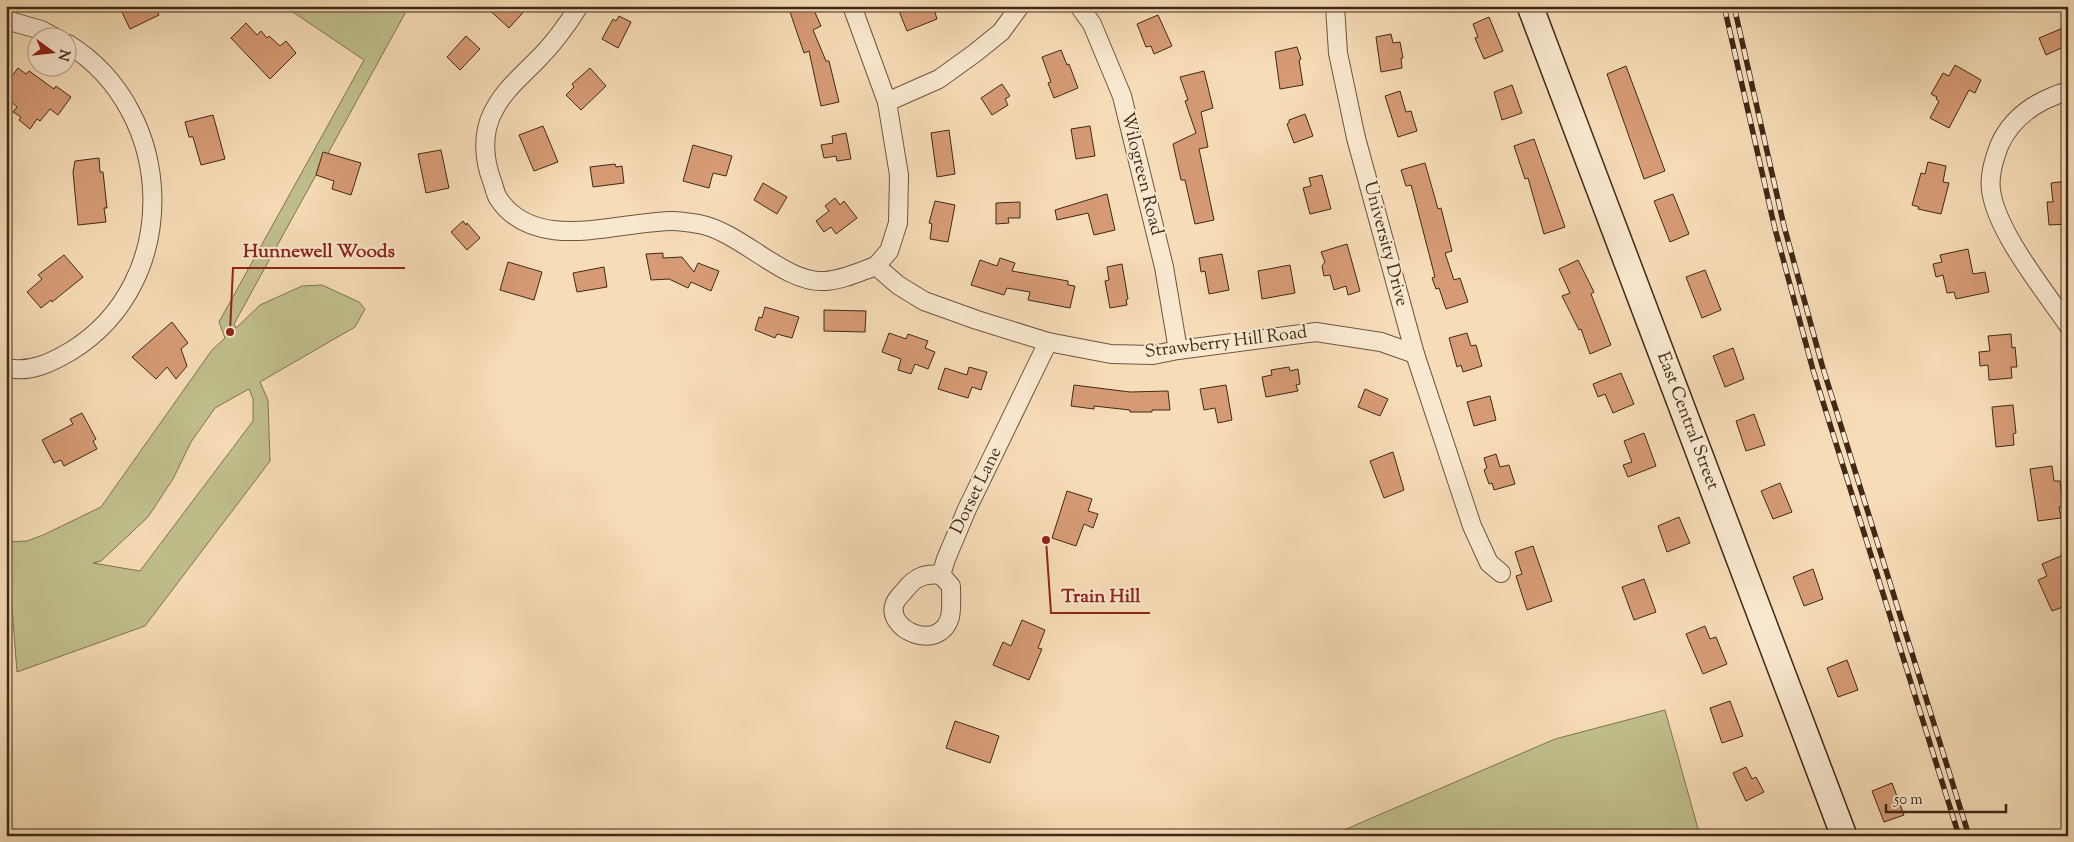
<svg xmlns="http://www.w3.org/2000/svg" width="2074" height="842" viewBox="0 0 2074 842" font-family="'Sorts Mill Goudy',serif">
<rect width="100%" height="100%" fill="#f6dcb7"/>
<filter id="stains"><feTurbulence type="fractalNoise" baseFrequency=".004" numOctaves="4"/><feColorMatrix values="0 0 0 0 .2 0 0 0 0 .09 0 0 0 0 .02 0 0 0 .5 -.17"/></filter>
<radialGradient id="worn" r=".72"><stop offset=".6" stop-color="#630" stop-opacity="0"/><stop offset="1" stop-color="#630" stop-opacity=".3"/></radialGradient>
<g fill="#c0bf8c" stroke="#807452" fill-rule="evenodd">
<path d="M 284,6 L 409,6 L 234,324 L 236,328 L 260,305 L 302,286 L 322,285 L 359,302 L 365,309 L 355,327 L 260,382 L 268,400 L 270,461 L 145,626 L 17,672 L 11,594 L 10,564 L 6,562 L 6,542 L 27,541 L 43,535 L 101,507 L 212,350 L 225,338 L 219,322 L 364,60 ZM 249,389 L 253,399 L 253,421 L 140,571 L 93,563 L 101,561 L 148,517 L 173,479 L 191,442 L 215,408 Z"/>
<path d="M 1665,710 L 1700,836 L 1330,836 L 1555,739 Z"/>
</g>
<g fill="#d69b75" stroke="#402917">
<path d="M 119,6 L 154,6 L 159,15 L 130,29 Z"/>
<path d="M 485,6 L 529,6 L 509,28 Z"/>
<path d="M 788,6 L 812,6 L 821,26 L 813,30 L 826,61 L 829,61 L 839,102 L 821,106 L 809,51 L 804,53 Z"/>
<path d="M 897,6 L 933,6 L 937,19 L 907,31 Z"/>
<path d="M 1158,15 L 1172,46 L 1154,54 L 1151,46 L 1146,47 L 1137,24 Z"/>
<path d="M 619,16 L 631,22 L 618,48 L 602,39 L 613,19 L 616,21 Z"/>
<path d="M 1489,17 L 1503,51 L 1484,59 L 1475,38 L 1478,37 L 1473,24 Z"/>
<path d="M 246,23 L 257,35 L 261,31 L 267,38 L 269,36 L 280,46 L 286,41 L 296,53 L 270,79 L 231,38 Z"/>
<path d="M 2068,26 L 2068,45 L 2046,55 L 2039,38 Z"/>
<path d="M 1391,34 L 1393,43 L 1400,42 L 1403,58 L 1401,58 L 1402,68 L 1381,72 L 1376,37 Z"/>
<path d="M 466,36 L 480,49 L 460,70 L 447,57 Z"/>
<path d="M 1297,47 L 1301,59 L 1299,60 L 1303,85 L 1280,89 L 1275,52 Z"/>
<path d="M 1061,50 L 1067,65 L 1069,64 L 1078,88 L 1054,98 L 1048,83 L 1051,82 L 1042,57 Z"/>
<path d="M 1955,65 L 1981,80 L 1975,93 L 1969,90 L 1949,128 L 1930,118 L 1939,101 L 1936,99 L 1937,97 L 1931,94 L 1943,73 L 1949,76 Z"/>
<path d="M 1626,66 L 1665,171 L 1644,179 L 1607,74 Z"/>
<path d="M 18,68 L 26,74 L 29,71 L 54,89 L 56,86 L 71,97 L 58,115 L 50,109 L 40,121 L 37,119 L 30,129 L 19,120 L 21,117 L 13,112 L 17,107 L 9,100 L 12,96 L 6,92 L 6,84 Z"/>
<path d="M 590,68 L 606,86 L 581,110 L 566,95 L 574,87 L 572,84 Z"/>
<path d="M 1204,71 L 1213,108 L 1201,112 L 1208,147 L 1199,149 L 1214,220 L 1195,224 L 1185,180 L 1181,180 L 1173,144 L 1196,133 L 1185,101 L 1188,100 L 1180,77 Z"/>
<path d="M 1002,84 L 1010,96 L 1005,99 L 1008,105 L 992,115 L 981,98 Z"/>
<path d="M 1512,85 L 1522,113 L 1502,120 L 1494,92 Z"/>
<path d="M 1400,91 L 1406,112 L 1411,111 L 1417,131 L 1398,137 L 1385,96 Z"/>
<path d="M 1305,114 L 1313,136 L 1294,143 L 1287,124 L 1289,123 L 1289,120 Z"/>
<path d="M 213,115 L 225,159 L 201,165 L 193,137 L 189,137 L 185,122 Z"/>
<path d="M 543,126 L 558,162 L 534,171 L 519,135 Z"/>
<path d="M 1090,126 L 1095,156 L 1076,159 L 1071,129 Z"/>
<path d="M 949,130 L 955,174 L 937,177 L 931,133 Z"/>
<path d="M 846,133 L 851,159 L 837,161 L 836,156 L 824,158 L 821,145 L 833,143 L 832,136 Z"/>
<path d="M 1534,139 L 1565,227 L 1544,234 L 1528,178 L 1525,179 L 1514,146 Z"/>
<path d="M 693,145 L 732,156 L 726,176 L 713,173 L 709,188 L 683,181 Z"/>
<path d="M 441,150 L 449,188 L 426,193 L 418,154 Z"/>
<path d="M 323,152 L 361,163 L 351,195 L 332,189 L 334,181 L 316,175 Z"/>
<path d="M 99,158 L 100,172 L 103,172 L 107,208 L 104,208 L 106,222 L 78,225 L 73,172 L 75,161 Z"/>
<path d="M 1928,162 L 1946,166 L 1943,182 L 1949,183 L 1941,214 L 1918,209 L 1919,207 L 1912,205 L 1921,173 L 1925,174 Z"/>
<path d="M 1425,163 L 1438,209 L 1441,208 L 1452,251 L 1445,253 L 1454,280 L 1460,278 L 1468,302 L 1446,309 L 1439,288 L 1436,289 L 1432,278 L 1435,277 L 1413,192 L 1411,185 L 1406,186 L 1401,170 Z"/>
<path d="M 615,164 L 616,167 L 622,166 L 624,183 L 593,187 L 590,167 Z"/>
<path d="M 1322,175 L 1331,209 L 1310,214 L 1303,188 L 1311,186 L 1309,178 Z"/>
<path d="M 2068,181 L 2068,224 L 2049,225 L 2047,202 L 2053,202 L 2051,183 Z"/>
<path d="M 763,183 L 787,197 L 777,214 L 754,200 Z"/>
<path d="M 1107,194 L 1115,230 L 1094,235 L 1088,213 L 1057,220 L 1055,210 Z"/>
<path d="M 1673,194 L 1689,234 L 1670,242 L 1654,201 Z"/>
<path d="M 835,198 L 840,205 L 844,201 L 857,218 L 836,234 L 831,227 L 824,232 L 816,221 L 829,211 L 825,206 Z"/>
<path d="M 935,201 L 955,205 L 948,242 L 930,239 L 932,224 L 929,223 Z"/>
<path d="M 1020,202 L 1020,218 L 1008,218 L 1009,223 L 996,224 L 996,203 Z"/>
<path d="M 463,221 L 466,225 L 467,223 L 480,238 L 467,250 L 451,232 Z"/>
<path d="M 1347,244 L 1360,291 L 1348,295 L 1346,286 L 1334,290 L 1330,275 L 1324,276 L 1322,266 L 1325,262 L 1321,252 Z"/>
<path d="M 1968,249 L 1973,274 L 1985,272 L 1989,292 L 1956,299 L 1954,292 L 1947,293 L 1943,275 L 1936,277 L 1933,264 L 1942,262 L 1940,255 Z"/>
<path d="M 663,253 L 663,258 L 682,257 L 694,272 L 698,263 L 719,271 L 711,291 L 691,282 L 688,288 L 669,279 L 651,280 L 646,254 Z"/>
<path d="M 1222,254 L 1229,290 L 1209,294 L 1205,271 L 1201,272 L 1199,258 Z"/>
<path d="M 64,255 L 83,277 L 52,302 L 51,300 L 41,308 L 27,292 L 42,279 L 38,275 Z"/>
<path d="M 1000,258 L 1015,263 L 1012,271 L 1068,281 L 1068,285 L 1075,286 L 1070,308 L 1028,300 L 1030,292 L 1007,288 L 1004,295 L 971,285 L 980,260 L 997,266 Z"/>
<path d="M 1578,260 L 1594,292 L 1591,294 L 1611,345 L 1590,354 L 1581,329 L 1579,330 L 1562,296 L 1570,293 L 1559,269 Z"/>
<path d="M 508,262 L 542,272 L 534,300 L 500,290 Z"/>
<path d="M 1122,264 L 1128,299 L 1126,300 L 1127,305 L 1110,308 L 1105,281 L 1109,280 L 1107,267 Z"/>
<path d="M 1290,265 L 1295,293 L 1262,299 L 1258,271 Z"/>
<path d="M 604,267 L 607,287 L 577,292 L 573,273 Z"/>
<path d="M 1705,270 L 1721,310 L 1702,318 L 1686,277 Z"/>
<path d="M 765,307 L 799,317 L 792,338 L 777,334 L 775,338 L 755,330 L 759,317 L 762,318 Z"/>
<path d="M 824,310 L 866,311 L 865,332 L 824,331 Z"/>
<path d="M 172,322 L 188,343 L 181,349 L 187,366 L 176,379 L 167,367 L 156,379 L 132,357 Z"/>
<path d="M 889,333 L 906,339 L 908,334 L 928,341 L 925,348 L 935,352 L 928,369 L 915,364 L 911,374 L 898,370 L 901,359 L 882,352 Z"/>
<path d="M 1467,333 L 1471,346 L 1476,345 L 1482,366 L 1463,372 L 1461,365 L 1457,367 L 1449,338 Z"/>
<path d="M 2011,334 L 2012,348 L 2015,347 L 2017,367 L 2011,367 L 2012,378 L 1989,380 L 1988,365 L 1980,366 L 1979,352 L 1990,351 L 1988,336 Z"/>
<path d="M 1733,348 L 1744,379 L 1725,387 L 1713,356 Z"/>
<path d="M 969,367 L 987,372 L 981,390 L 972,387 L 968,398 L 938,389 L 945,368 L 967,375 Z"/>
<path d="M 1289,367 L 1290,371 L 1298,369 L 1300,384 L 1296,385 L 1298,391 L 1266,397 L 1262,377 L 1272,375 L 1271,370 Z"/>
<path d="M 1621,373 L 1634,404 L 1613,413 L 1605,394 L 1598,397 L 1593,384 Z"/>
<path d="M 1074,385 L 1130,392 L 1168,391 L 1170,410 L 1152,410 L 1152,412 L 1130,412 L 1130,410 L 1094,406 L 1094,409 L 1071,406 Z"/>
<path d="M 1226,385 L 1232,420 L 1218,423 L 1215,408 L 1204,410 L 1200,389 Z"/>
<path d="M 1365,389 L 1388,399 L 1380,416 L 1358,407 Z"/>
<path d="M 1490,396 L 1496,420 L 1474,426 L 1467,402 Z"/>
<path d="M 2013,405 L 2016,433 L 2013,434 L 2014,445 L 1996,447 L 1992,407 Z"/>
<path d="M 82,413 L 96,439 L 93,441 L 97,449 L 64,466 L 61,460 L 54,463 L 42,440 L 73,424 L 70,419 Z"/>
<path d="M 1754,414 L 1765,445 L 1746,451 L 1736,421 Z"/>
<path d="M 1644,433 L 1656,466 L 1628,477 L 1623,465 L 1632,462 L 1624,441 Z"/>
<path d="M 1393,452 L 1404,490 L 1384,498 L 1370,461 Z"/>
<path d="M 1496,454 L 1500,467 L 1509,465 L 1515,484 L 1494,490 L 1492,483 L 1489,484 L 1484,470 L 1487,468 L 1484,458 Z"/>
<path d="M 2052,466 L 2054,481 L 2060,481 L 2063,506 L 2059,507 L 2061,518 L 2038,521 L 2030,469 Z"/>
<path d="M 1780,483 L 1792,512 L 1773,519 L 1761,491 Z"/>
<path d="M 1067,491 L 1092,499 L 1088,511 L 1098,514 L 1093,528 L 1084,524 L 1076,546 L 1052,538 Z"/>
<path d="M 1679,517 L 1690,543 L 1667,552 L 1658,526 Z"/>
<path d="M 1533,546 L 1552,601 L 1527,610 L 1516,576 L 1522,574 L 1515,552 Z"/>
<path d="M 2068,553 L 2068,605 L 2052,611 L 2038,580 L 2047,576 L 2042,564 Z"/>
<path d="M 1813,569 L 1823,599 L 1804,606 L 1793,577 Z"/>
<path d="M 1644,579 L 1656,612 L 1634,620 L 1622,587 Z"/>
<path d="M 1022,620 L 1045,630 L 1038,648 L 1042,649 L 1029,680 L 993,665 L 1003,642 L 1011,646 Z"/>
<path d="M 1705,626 L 1710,639 L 1716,637 L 1727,664 L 1703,674 L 1686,634 Z"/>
<path d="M 1847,660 L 1858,690 L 1838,697 L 1827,668 Z"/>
<path d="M 1730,701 L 1743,736 L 1722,743 L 1710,708 Z"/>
<path d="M 955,721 L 999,736 L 990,763 L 946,748 Z"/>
<path d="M 1746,767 L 1752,779 L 1756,777 L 1764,792 L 1746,801 L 1733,773 Z"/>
<path d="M 1892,783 L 1904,815 L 1884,822 L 1872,791 Z"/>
</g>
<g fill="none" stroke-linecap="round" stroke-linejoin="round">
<defs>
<g id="street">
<path d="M 579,6 C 567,25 556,41 540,57 C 521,77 504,89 492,114 C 482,135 484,160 492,181 C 494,186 495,193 498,198 C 535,255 619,221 673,221 C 681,221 691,223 699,224 C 741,232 785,284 825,281 C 843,280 859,272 876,266 L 898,285 L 924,301 L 977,320 L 1048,342 L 1111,354 L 1153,355 L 1178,350 L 1316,332 L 1381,342 L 1415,354"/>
<path d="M 852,6 L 887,102 L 899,175 L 898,223 L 889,251 L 876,266"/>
<path d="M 1079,6 L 1092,24 L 1122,96 L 1164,267 L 1178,350"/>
<path d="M 1335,6 L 1338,53 L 1356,138 L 1415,354 L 1472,526 L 1489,563 L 1501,573"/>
<path d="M 6,20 L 41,30 L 56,38"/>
<path d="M 2068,91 C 2038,100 2012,116 1999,146 C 1994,160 1989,175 1991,190 C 1996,231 2044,290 2068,325"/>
<path d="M 887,102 L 939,79 L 975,53 L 1001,32 L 1020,6"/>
<path d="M 6,368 C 30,373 51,363 71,351 C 183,282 177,112 68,44"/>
<path d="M 941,575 C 925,573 915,577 905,590 C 902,594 897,598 895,603 C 884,629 939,654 950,617 C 952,608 951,596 951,586 L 941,575 L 946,559 L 967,509 L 1048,342"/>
</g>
<g id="secondary">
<path id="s1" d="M 1530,6 L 1844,836"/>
</g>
</defs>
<use href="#street" stroke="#6e563f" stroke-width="20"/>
<use href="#secondary" stroke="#402917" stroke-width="28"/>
<use href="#street" stroke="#f9e8d0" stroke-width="18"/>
<use href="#secondary" stroke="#f9e8d0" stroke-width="25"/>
<defs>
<g id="rail">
<path d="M 1724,6 L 1775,229 L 1813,370 L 1959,836"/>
<path d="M 1734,6 L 1784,226 L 1822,365 L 1969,836"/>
</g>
</defs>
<use href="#rail" stroke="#402917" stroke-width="5.5"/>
<use href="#rail" stroke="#f9e8d0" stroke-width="4" stroke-dasharray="11" stroke-linecap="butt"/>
</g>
<g text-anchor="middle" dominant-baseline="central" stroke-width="4" stroke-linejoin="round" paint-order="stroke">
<g font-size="18" fill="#402917" stroke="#f9e8d0">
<text transform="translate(1141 174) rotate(76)">Wilogreen Road</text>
<text transform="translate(1385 244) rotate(75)">University Drive</text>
<text transform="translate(1226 343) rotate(-7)">Strawberry Hill Road</text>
<text stroke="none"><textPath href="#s1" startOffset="444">East Central Street</textPath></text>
<text transform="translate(977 491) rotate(-64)">Dorset Lane</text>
</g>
</g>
<path fill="none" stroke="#8f2418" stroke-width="2" d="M230 332L233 268H405M1046 540L1051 613H1150"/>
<g fill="#8f2418" stroke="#f9e8d0" stroke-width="2">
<circle cx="230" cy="332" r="5"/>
<circle cx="1046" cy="540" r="5"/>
</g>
<g font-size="19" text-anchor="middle" font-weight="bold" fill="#8f2418" stroke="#f9e8d0" stroke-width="4" stroke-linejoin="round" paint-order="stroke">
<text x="319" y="257">Hunnewell Woods</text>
<text x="1101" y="602">Train Hill</text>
</g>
<rect width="2074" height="842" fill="none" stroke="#f6dcb7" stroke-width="25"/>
<rect x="8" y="8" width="2059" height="827" fill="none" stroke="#402917" stroke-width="2.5"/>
<rect x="12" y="12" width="2049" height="817" fill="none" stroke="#402917"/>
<g transform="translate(52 52) rotate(105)"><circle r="24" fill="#f9e8d0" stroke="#af9c86"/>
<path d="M0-4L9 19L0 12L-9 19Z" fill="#8f2418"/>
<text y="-8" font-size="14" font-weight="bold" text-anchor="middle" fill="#402917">N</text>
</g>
<path d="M1886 804v8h120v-8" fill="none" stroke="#402917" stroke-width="2.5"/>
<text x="1894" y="804" font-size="15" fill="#402917" stroke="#f9e8d0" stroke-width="4" paint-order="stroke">50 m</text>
<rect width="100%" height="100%" filter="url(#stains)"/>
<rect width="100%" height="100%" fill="url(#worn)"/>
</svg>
